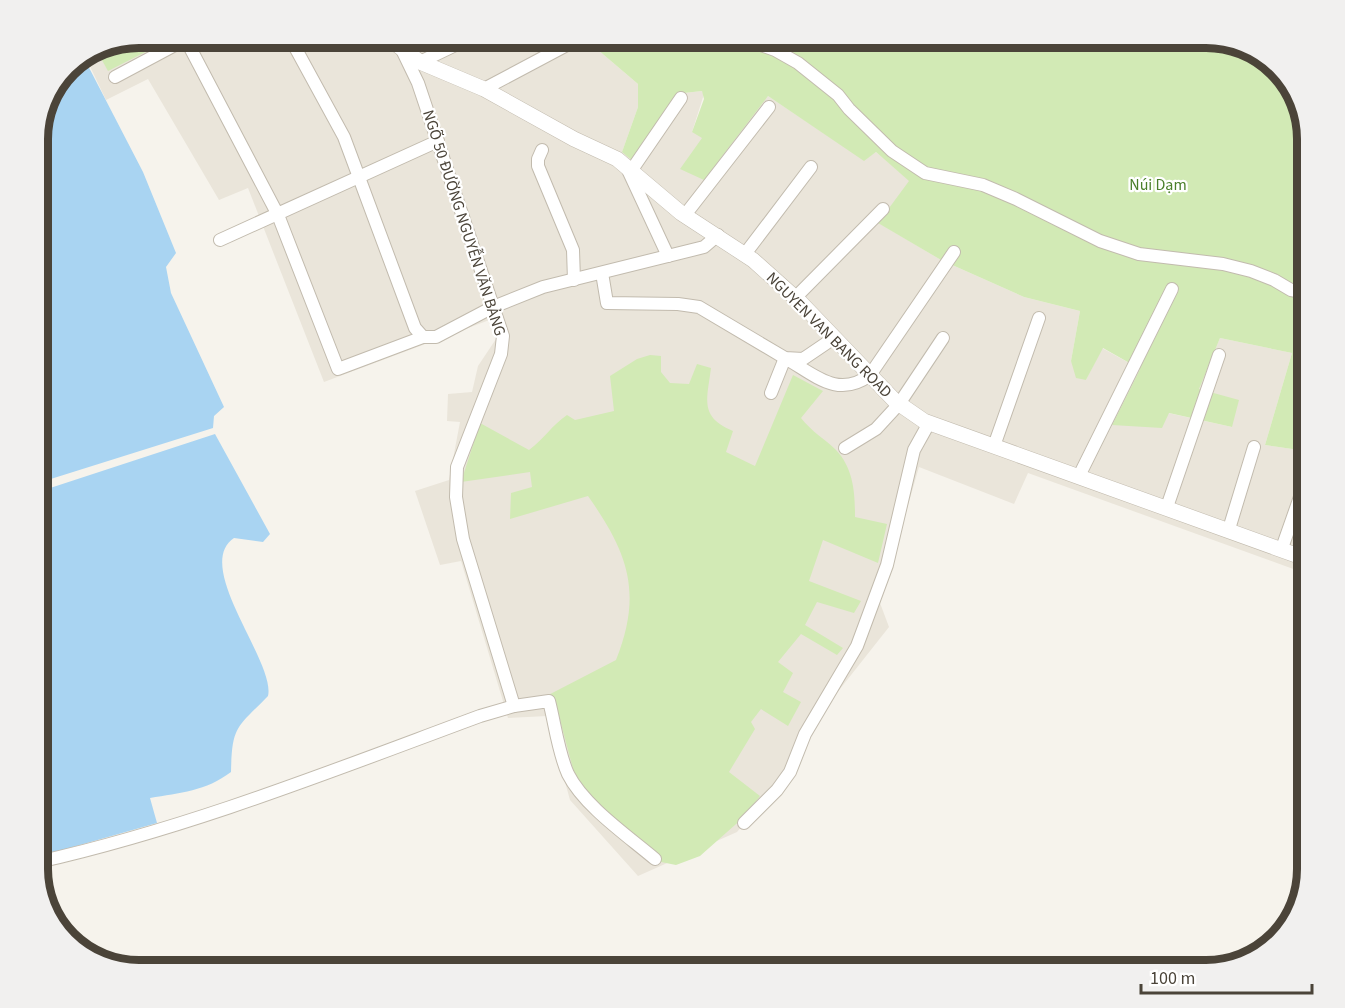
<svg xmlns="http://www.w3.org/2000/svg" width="1345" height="1008" viewBox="0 0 1345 1008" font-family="'Source Sans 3',sans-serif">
<rect width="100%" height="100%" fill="#f6f3ec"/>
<path fill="#eae5da" d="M 139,38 L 584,38 L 638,84 L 638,107 L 622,152 L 684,93 L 702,91 L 704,94 L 692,132 L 768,96 L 864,160 L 876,152 L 910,181 L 879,223 L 941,260 L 1024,297 L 1080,311 L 1071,361 L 1086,380 L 1102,348 L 1140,369 L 1113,424 L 1168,413 L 1232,427 L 1198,389 L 1220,338 L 1292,353 L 1265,445 L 1306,451 L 1307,441 L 1307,574 L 1028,473 L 1014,504 L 919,467 L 880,603 L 889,627 L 821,713 L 802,753 L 737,832 L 638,876 L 570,800 L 547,716 L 508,718 L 461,561 L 440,565 L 415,491 L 449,480 L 460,422 L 447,421 L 448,394 L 472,392 L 478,366 L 496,339 L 492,319 L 324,382 L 248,188 L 219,200 L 148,79 L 106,100 L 86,58 Z"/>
<g fill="#d2eab5">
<path d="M 139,38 L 173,38 L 108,71 L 98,53 Z"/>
<path d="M 584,38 L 1206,38 L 1268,59 L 1297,95 L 1307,139 L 1306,451 L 1265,445 L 1292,353 L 1220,338 L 1199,389 L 1239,400 L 1232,427 L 1169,413 L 1162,428 L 1112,425 L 1140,369 L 1103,348 L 1086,380 L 1076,378 L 1071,361 L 1080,311 L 1024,297 L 941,260 L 878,223 L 909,181 L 876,152 L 864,161 L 768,96 L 704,180 L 680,169 L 702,138 L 692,132 L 704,99 L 702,91 L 684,93 L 634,162 L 622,152 L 638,107 L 638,84 Z"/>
<path d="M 650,355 L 661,356 L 661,372 L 670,383 L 689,384 L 697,364 L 711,368 C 707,400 699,417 733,431 L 726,452 L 755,466 L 793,375 L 823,391 L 801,418 C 812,432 825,439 836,450 C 854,469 855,494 855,517 L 887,524 L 878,563 L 823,540 L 809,581 L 861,601 L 854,613 L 817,602 L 805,625 L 843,648 L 837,655 L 801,634 L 778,662 L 793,673 L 783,692 L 801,702 L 788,726 L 761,709 L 751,722 L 755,729 L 729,772 L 760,796 L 744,817 L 700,856 L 676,865 L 656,861 L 577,784 L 556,705 L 531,708 L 529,705 L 616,660 C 643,592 628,553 588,496 L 510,519 L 511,493 L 532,487 L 530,472 L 461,482 L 480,423 L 529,450 C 544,439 552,425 567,415 L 575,420 L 614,411 L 610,376 L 637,359 Z"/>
</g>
<g fill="#a9d4f2">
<path d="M 84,58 L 143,172 L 176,253 L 166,267 L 171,293 L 224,407 L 214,416 L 213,428 L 38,483 L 38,132 C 45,104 54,70 84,58 Z"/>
<path d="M 215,434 L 270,534 L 263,542 L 234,538 C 192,566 276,662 268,696 C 237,728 232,725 231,772 C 206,791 180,793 150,798 L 157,823 L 38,857 L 38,492 Z"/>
</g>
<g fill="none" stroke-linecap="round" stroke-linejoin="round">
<defs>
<g id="minor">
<path d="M 185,38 L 278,215 L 338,369 L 423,337"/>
<path d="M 290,38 L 344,137 L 415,328 L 423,337 L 436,337 L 493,307 L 543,287 L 704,247 L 718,235"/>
<path d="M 741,38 L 775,50 L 798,63 L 838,95 L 849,109 L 892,151 L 925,173 L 983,185 L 1016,199 L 1100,241 L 1139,254 L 1223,264 L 1251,271 L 1274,280 L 1291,290 L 1307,293"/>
<path d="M 403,52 L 418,83 L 503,336 L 501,354 L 457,467 L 456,497 L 463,539 L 514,706"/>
<path d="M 420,62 L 470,38"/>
<path d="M 115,77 L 188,38"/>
<path d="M 484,89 L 580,38"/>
<path d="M 542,150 L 538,159 L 538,166 L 573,250 L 574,280"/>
<path d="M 628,170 L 668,256"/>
<path d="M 631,171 L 681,98"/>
<path d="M 685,215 L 769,107"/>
<path d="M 220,240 L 438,141"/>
<path d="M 745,254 L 811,167"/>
<path d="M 602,273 L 607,303 L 678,304 L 699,307 L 785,358 L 803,359 L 834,338"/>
<path d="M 795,298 L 883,209"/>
<path d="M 771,393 L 785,358 C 815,375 838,399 870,375 L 954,252"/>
<path d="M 994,446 L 1039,318"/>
<path d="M 845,448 L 876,429 L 899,404 L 943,338"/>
<path d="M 1079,476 L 1172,289"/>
<path d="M 1167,507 L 1219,355"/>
<path d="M 1229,529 L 1254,447"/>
<path d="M 1282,548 L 1307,477"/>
<path d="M 744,823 L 777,790 L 790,772 L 805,734 L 857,646 L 887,565 L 914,450 L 929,423"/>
<path d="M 38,862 C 189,828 334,770 480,716 L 514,706 L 549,701 C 555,724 558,752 568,774 C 584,806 628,836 655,859"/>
</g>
<path id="tertiary" d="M 388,38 L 420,62 L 484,89 L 574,139 L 617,159 L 681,213 L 753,260 L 800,302 L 895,401 L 924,421 L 1307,559"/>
</defs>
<use href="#minor" stroke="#c2bbae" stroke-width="14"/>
<use href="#tertiary" stroke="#c2bbae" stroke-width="16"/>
<use href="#minor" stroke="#fff" stroke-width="12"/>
<use href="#tertiary" stroke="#fff" stroke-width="15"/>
</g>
<g text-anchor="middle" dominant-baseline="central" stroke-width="4.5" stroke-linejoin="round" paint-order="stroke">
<g font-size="16" fill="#4a7f2a" stroke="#fff">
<text x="1158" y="185">Núi Dạm</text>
</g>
<g font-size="16" fill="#4b4439" stroke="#fff">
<text transform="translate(464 223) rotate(72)">NGÕ 50 ĐƯỜNG NGUYỄN VĂN BẢNG</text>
<text transform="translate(829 335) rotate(45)">NGUYEN VAN BANG ROAD</text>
</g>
</g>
<path d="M0 0H1345V1008H0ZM139 48H1206A91 91 0 0 1 1297 139V869A91 91 0 0 1 1206 960H139A91 91 0 0 1 48 869V139A91 91 0 0 1 139 48Z" fill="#f1f0ef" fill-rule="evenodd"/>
<path fill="none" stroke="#4b4439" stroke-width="8" d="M139 48H1206A91 91 0 0 1 1297 139V869A91 91 0 0 1 1206 960H139A91 91 0 0 1 48 869V139A91 91 0 0 1 139 48Z"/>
<path d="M1141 984v9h171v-9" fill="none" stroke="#4b4439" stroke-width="3"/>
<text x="1150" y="984" font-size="18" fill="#4b4439" stroke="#ffffff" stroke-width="4.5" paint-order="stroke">100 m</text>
</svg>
